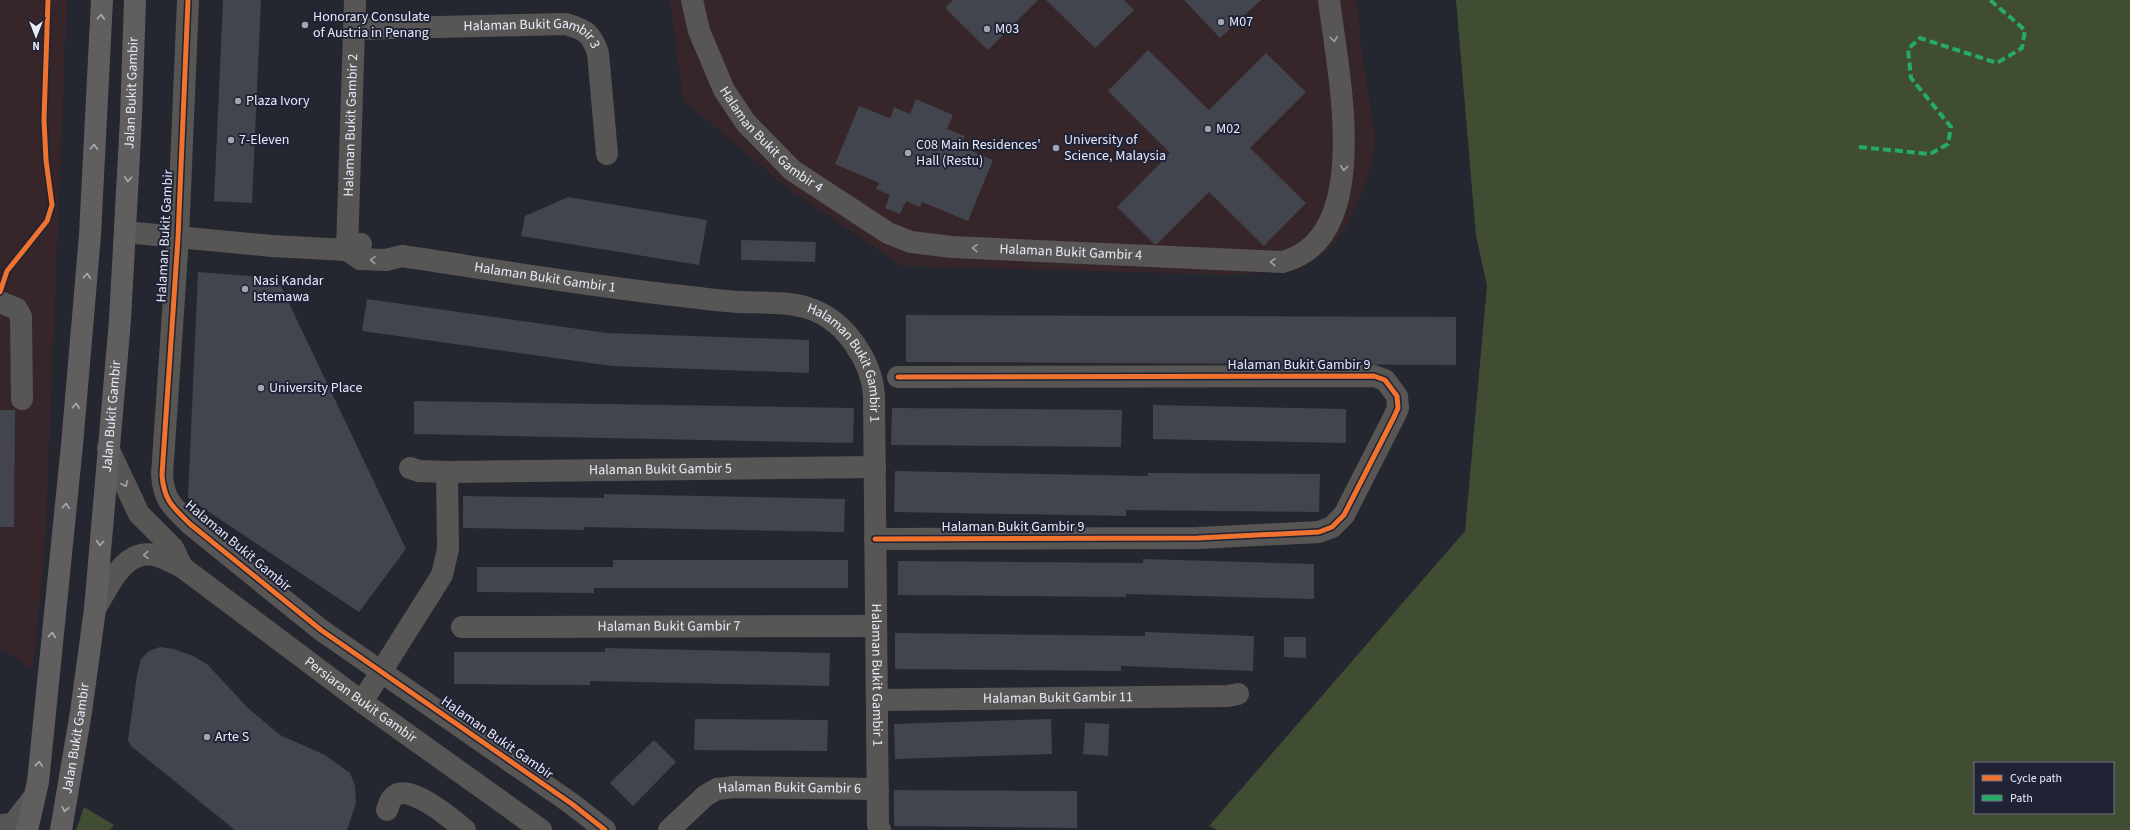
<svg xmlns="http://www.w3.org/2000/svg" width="2130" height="830" viewBox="0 0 2130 830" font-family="'Source Sans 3',sans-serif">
<rect width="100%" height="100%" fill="#242630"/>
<g fill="#362529">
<path d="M 0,0 L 67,0 L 45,548 L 33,669 L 0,648 Z"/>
<path d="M 670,0 L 1357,0 L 1362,53 L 1375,135 L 1373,161 L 1363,192 L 1345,229 L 1330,249 L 1300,269 L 1234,275 L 902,266 L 787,188 L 683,100 Z"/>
</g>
<g fill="#404d33" fill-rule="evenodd">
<path d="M 1456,0 L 2130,0 L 2130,830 L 1218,830 L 1209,826 L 1465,531 L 1487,285 L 1476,236 ZM 1975,763 L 2113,763 L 2113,813 L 1975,813 Z"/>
<path d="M 84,807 L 114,825 L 110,830 L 76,830 Z"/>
</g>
<g fill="#42444e">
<path d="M 223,0 L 261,0 L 252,203 L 214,201 Z"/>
<path d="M 953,0 L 1038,0 L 988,50 L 945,8 Z"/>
<path d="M 1046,0 L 1124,0 L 1134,10 L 1095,48 Z"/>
<path d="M 1184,0 L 1261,0 L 1220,38 Z"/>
<path d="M 1148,50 L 1209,110 L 1266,53 L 1306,92 L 1250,148 L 1306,203 L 1264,246 L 1209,192 L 1157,244 L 1154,244 L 1117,207 L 1170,153 L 1108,91 Z"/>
<path d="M 916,99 L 953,115 L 947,129 L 965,136 L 960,146 L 993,160 L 968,221 L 922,202 L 920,207 L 906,201 L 900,214 L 885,208 L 890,195 L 876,189 L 879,183 L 835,164 L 859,106 L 890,118 L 894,107 L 910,114 Z"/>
<path d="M 568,197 L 707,220 L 699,265 L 521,236 L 525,216 Z"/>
<path d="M 741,240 L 816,242 L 815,262 L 741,260 Z"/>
<path d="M 198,272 L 277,278 L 406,549 L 359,612 L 188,498 Z"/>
<path d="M 367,299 L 607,333 L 809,340 L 809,373 L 612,366 L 362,331 Z"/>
<path d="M 906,315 L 1456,317 L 1456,365 L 906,362 Z"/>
<path d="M 414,401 L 854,408 L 853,443 L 414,434 Z"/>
<path d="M 1153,405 L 1346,409 L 1346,443 L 1153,439 Z"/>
<path d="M 892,408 L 1122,410 L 1121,447 L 891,445 Z"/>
<path d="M 0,410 L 15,410 L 14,527 L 0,527 Z"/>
<path d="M 895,471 L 1148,476 L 1148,473 L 1320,474 L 1319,512 L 1126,510 L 1126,516 L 894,512 Z"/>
<path d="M 604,494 L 845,499 L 844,532 L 584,527 L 584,530 L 463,528 L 463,496 L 604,498 Z"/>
<path d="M 1143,559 L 1314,564 L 1314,599 L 1126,594 L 1126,597 L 898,595 L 898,561 L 1143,563 Z"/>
<path d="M 613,560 L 848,560 L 848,588 L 594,588 L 594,593 L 477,592 L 477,567 L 613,567 Z"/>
<path d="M 1145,632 L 1254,636 L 1253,671 L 1121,666 L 1121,671 L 895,669 L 895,633 L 1145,636 Z"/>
<path d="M 1284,637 L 1306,637 L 1306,658 L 1284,657 Z"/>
<path d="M 160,647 L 174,649 L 193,656 L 207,664 L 248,708 L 280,735 L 325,755 L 350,773 L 355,786 L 356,803 L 347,830 L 235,830 L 131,746 L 128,740 L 137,675 L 141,659 L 149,651 Z"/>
<path d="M 605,648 L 830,653 L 829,686 L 590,681 L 590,685 L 454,684 L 454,652 L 605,652 Z"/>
<path d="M 695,719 L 828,720 L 827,751 L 694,750 Z"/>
<path d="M 1051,719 L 1052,754 L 895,759 L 894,724 Z"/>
<path d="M 1085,723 L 1109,724 L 1108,756 L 1083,754 Z"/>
<path d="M 654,740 L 676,762 L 633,806 L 610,783 Z"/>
<path d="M 894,790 L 1077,791 L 1077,828 L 894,826 Z"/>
</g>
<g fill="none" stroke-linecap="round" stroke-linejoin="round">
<g stroke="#585555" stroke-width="22">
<path d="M 188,0 L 178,238 L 162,475 C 164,501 173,507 190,524 L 321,630 L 572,804 L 605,830"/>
<path id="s1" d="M 692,0 L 699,31 L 724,90 L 746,123 L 792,170 L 888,233 L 911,242 L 952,247 L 1282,262 C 1376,239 1337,69 1329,0"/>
<path id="s2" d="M 355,29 L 566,24 C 586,30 591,33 598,53 L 607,154"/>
<path d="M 125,232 L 272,246 L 347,250 L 361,244"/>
<path id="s3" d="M 347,250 L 360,259 L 386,260 L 402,256 C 495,270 588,286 682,296 C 701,298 720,301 739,302 C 762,303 789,301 811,309 C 845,321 872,361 874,396 L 878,825 L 880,830"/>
<path id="s4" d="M 347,250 L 355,0"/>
<path d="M 0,302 L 17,309 L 21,317 L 22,399"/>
<path d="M 108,448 L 139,514 L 173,548 L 182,567"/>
<path id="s5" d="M 410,468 L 419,471 L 447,472 L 875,467"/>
<path d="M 875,539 L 1198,538 L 1319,532 L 1332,527 L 1344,515 L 1394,417 L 1398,408 L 1397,396 L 1385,380 L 1374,376 L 898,377"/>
<path id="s6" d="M 95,609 C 108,588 123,549 154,555 C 163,557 174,563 182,567 L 362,702 L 541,830"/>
<path id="s7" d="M 462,627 L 876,626"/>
<path id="s8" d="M 877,700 L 1228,696 L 1238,694"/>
<path d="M 362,702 L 442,575 L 448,549 L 447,472"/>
<path d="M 387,810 C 389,805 390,798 396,795 C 412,785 453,820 465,830"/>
<path d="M 0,825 L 13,824 L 34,797"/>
<path id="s9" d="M 669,830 L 705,796 L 717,789 L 734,787 L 878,789"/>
</g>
<g stroke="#615e5f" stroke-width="22">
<path d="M 27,830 L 38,782 L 72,445 L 90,235 L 102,0"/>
<path id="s10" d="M 61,830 L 81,712 L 95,609 L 120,320 L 131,118 L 135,0"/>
</g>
<path stroke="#26ab63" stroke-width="4" stroke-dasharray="8 4" stroke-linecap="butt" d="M 1859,147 L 1930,154 L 1948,144 L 1951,127 L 1911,78 L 1908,49 L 1920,38 L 1997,63 L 2022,48 L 2025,30 L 1990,0"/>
<defs>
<g id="cycleway">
<path d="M 188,0 L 178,238 L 162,475 C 164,501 173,507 190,524 L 321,630 L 572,804 L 605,830"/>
<path d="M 0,292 L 7,271 L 47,221 L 52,205 L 46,160 L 44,120 L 48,0"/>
<path d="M 875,539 L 1198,538 L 1319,532 L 1332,527 L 1344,515 L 1394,417 L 1398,408 L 1397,396 L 1385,380 L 1374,376 L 898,377"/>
</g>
</defs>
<use href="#cycleway" stroke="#1f2335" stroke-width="8"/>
<use href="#cycleway" stroke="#ef722f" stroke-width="5"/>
</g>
<defs><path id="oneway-chevron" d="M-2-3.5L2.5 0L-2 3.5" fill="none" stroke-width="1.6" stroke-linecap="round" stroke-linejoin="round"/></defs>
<g stroke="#ababb3">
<use href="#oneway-chevron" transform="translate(101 17) rotate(-87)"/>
<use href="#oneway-chevron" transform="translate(94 147) rotate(-87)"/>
<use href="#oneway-chevron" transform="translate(128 179) rotate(93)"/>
<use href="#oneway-chevron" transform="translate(87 276) rotate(-85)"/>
<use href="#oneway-chevron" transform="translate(76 406) rotate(-85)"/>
<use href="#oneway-chevron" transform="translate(66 506) rotate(-84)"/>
<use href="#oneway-chevron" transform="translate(100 543) rotate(95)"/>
<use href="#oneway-chevron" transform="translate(52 635) rotate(-84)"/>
<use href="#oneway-chevron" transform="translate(39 764) rotate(-84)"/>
<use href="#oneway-chevron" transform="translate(65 809) rotate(101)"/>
</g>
<g stroke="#a0a0a6">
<use href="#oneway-chevron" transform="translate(1334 39) rotate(83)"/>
<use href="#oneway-chevron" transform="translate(1344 168) rotate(96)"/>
<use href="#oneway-chevron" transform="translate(975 248) rotate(-177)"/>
<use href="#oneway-chevron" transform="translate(373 260) rotate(-177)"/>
<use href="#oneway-chevron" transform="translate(1273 262) rotate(-178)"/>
<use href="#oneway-chevron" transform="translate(125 484) rotate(65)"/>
<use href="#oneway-chevron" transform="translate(146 555) rotate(178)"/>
</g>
<g fill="#a3a5b1" stroke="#1f2335" stroke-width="1.5">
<circle cx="1221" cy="22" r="4"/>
<circle cx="305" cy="25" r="4"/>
<circle cx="987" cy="29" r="4"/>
<circle cx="238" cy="101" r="4"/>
<circle cx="1208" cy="129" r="4"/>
<circle cx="231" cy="140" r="4"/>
<circle cx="1056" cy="148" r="4"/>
<circle cx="908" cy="153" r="4"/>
<circle cx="245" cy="289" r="4"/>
<circle cx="261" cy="388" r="4"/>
<circle cx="207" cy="737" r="4"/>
</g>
<g text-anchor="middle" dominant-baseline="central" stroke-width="4" stroke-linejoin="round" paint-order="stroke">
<g font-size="14" fill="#e7eaf7" stroke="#1f2335" text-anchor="start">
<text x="313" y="17">Honorary Consulate<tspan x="313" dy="16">of Austria in Penang</tspan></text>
<text x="1229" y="22">M07</text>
<text x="995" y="29">M03</text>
<text x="246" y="101">Plaza Ivory</text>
<text x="1216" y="129">M02</text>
<text x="239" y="140">7-Eleven</text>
<text x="1064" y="140">University of<tspan x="1064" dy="16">Science, Malaysia</tspan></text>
<text x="916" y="145">C08 Main Residences'<tspan x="916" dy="16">Hall (Restu)</tspan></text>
<text x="253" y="281">Nasi Kandar<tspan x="253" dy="16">Istemawa</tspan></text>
<text x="269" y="388">University Place</text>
<text x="215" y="737">Arte S</text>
</g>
<g font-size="14" fill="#e7eaf7" stroke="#1f2335">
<text stroke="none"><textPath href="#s2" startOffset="180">Halaman Bukit Gambir 3</textPath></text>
<text stroke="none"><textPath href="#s10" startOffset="741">Jalan Bukit Gambir</textPath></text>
<text stroke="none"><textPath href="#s4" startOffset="125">Halaman Bukit Gambir 2</textPath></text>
<text stroke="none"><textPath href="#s1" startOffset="165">Halaman Bukit Gambir 4</textPath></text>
<text transform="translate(165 236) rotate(-87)">Halaman Bukit Gambir</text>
<text stroke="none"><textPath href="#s1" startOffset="501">Halaman Bukit Gambir 4</textPath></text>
<text stroke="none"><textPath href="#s3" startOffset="203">Halaman Bukit Gambir 1</textPath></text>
<text x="1299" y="365">Halaman Bukit Gambir 9</text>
<text stroke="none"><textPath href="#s3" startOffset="539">Halaman Bukit Gambir 1</textPath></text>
<text stroke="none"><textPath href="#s10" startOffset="417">Jalan Bukit Gambir</textPath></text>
<text stroke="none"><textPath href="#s5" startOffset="251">Halaman Bukit Gambir 5</textPath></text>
<text x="1013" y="527">Halaman Bukit Gambir 9</text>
<text transform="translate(238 546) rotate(40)">Halaman Bukit Gambir</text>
<text stroke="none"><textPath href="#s7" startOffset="207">Halaman Bukit Gambir 7</textPath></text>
<text stroke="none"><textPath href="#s3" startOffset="863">Halaman Bukit Gambir 1</textPath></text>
<text stroke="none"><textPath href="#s6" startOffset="339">Persiaran Bukit Gambir</textPath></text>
<text stroke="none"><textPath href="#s8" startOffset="181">Halaman Bukit Gambir 11</textPath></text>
<text stroke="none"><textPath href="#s10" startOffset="93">Jalan Bukit Gambir</textPath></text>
<text transform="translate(497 738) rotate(35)">Halaman Bukit Gambir</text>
<text stroke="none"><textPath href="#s9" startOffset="136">Halaman Bukit Gambir 6</textPath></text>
</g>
</g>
<rect x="1974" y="762" width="140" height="52" fill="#1f2335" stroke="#6f7383"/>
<rect x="1982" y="775" width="20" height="6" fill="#ef722f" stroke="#6f7383"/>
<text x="2010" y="782" font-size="12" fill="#e7eaf7">Cycle path</text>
<rect x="1982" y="795" width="20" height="6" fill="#26ab63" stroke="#6f7383"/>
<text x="2010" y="802" font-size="12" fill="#e7eaf7">Path</text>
<g transform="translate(36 36) rotate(180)" stroke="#1f2335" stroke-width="3" paint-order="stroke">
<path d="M0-3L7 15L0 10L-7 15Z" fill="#e7eaf7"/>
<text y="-6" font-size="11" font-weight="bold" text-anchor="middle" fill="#e7eaf7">N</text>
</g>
</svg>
